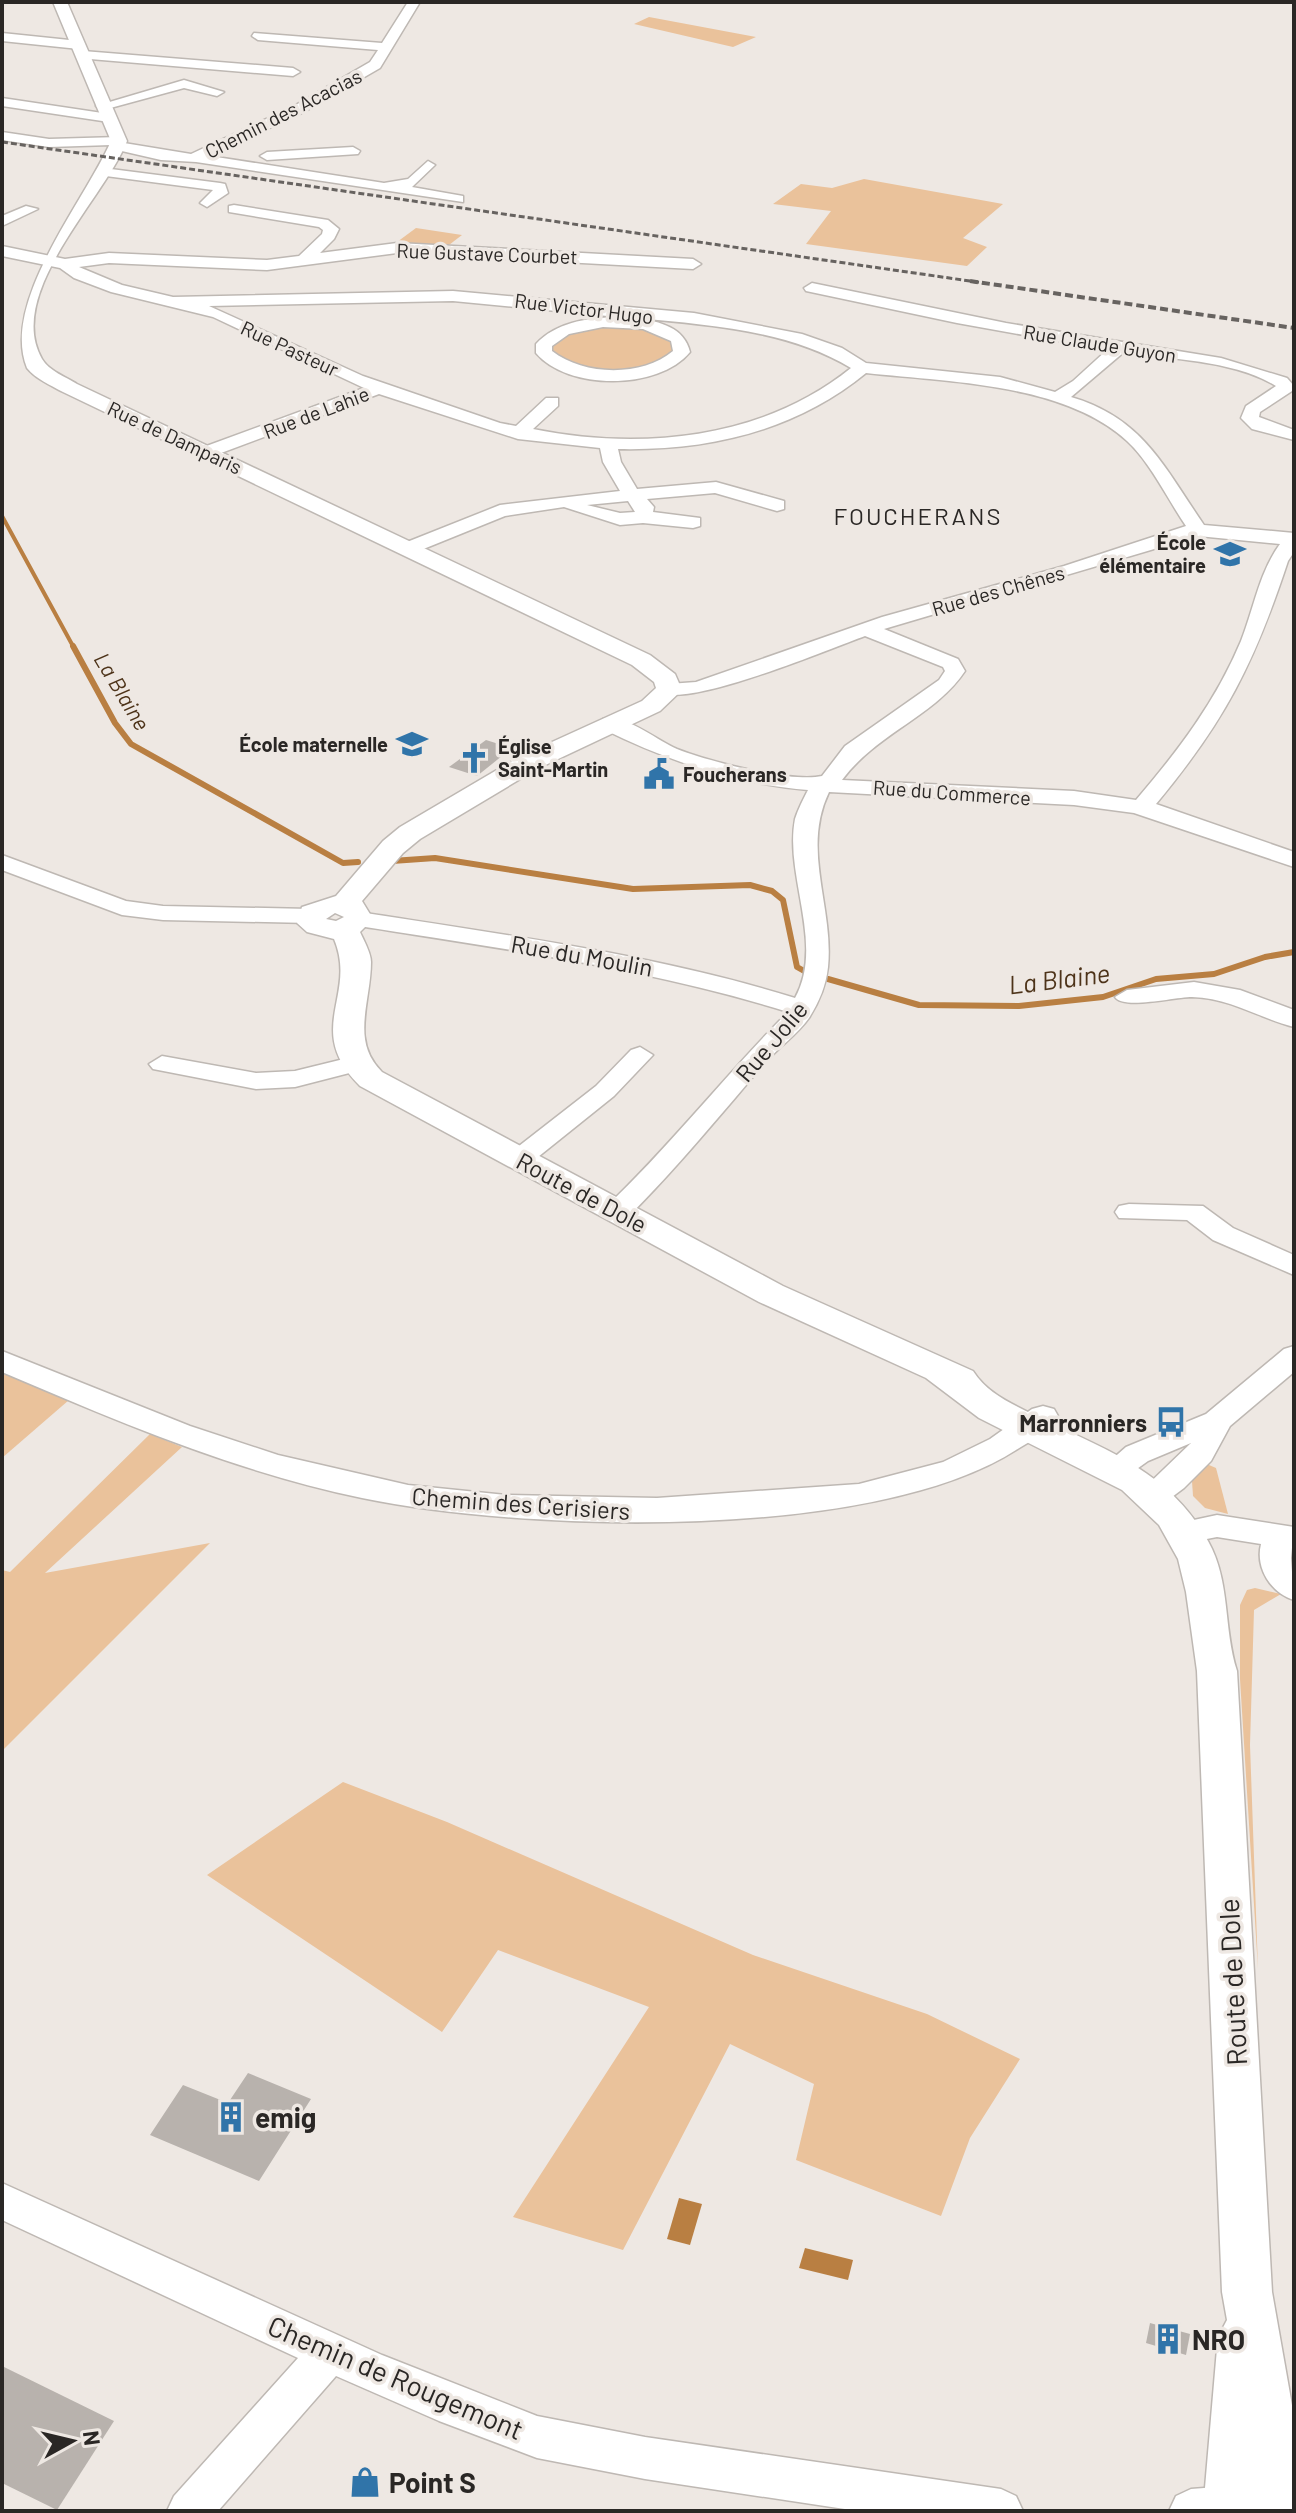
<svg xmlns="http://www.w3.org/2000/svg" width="1296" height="2513" viewBox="0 0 1296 2513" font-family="Barlow,sans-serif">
<rect width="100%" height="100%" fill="#eee8e3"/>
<g fill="#eac29b">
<path d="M 649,17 L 756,37 L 733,47 L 634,24 Z"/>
<path d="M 864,179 L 1003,204 L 963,238 L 987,247 L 967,266 L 806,244 L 831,211 L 773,204 L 801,184 L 832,188 Z"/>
<path d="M 416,228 L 462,235 L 445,248 L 393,245 Z"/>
<path d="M 633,325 L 673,339 L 676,353 C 626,379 605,373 553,357 L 549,345 C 567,322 607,326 633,325 Z"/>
<path d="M 2,1369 L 69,1400 L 2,1458 Z"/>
<path d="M 150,1434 L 182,1447 L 45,1573 L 210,1543 L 2,1751 L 2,1570 L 10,1572 Z"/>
<path d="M 1202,1462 L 1216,1468 L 1228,1514 L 1205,1508 L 1193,1496 L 1192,1481 Z"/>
<path d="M 1255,1588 L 1281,1594 L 1254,1610 L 1250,1745 L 1258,1969 L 1240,1679 L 1240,1605 L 1247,1590 Z"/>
<path d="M 343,1782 L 447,1822 L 753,1955 L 927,2014 L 1020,2059 L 970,2138 L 941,2216 L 796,2160 L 814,2084 L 730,2044 L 623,2250 L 513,2217 L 649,2007 L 498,1950 L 442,2032 L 207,1875 Z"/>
</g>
<g fill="#b97f42">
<path d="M 679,2198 L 702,2204 L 690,2245 L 667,2239 Z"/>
<path d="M 805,2248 L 853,2260 L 848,2280 L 799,2268 Z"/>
</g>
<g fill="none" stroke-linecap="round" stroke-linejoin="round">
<path stroke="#b97f42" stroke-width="4" d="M 2,516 L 74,648"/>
<g stroke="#b97f42" stroke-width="6">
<path d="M 73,646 L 115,723 L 131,744 L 343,863 L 358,862"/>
<path d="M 392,861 L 435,858 L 633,889 L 750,885 L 772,891 L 783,900 L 797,967 L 806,972"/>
<path d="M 828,979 L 919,1005 L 1019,1006 L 1103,997 L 1156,979 L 1214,974 L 1265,957 L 1294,952"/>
</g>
</g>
<g fill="#b8b2ad">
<path d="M 486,740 L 512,748 L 477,776 L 449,767 Z"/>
<path d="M 248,2073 L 311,2099 L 259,2181 L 150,2135 L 183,2085 L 228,2103 Z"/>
<path d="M 1150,2323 L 1190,2334 L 1186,2355 L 1146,2343 Z"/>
<path d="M 2,2366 L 114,2421 L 57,2510 L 2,2483 Z"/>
</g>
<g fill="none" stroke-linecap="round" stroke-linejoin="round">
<defs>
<g id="minor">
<path d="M 408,2 L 420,2 L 380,68 L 304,112 L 210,156 L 384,183 L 408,179 L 428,161 L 435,165 L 412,187 L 463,196 L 463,202 L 196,162 L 161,160 L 113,149 L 111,145 L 49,147 L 2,140 L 2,132 L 49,139 L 119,137 L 124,138 L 124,143 L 191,154 L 294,106 L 370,62 L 378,50 L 258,40 L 252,36 L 254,33 L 382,43 Z"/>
<path d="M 2,33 L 79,41 L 85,45 L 79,49 L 2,41 Z"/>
<path d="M 83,51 L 293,68 L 300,72 L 293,76 L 78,58 L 78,52 Z"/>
<path d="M 184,80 L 224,92 L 217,96 L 184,88 L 103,110 L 96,106 Z"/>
<path d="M 2,98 L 109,114 L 116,118 L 109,122 L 2,106 Z"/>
<path d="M 353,147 L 360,151 L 358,154 L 267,160 L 260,156 L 267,152 Z"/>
<path d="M 103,168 L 220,183 L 225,184 L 228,193 L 207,207 L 200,203 L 213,190 L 98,175 L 98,169 Z"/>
<path d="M 234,205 L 328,220 L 339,229 L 334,239 L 320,253 L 397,243 L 693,259 L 701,264 L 693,269 L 397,253 L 267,270 L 109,263 L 79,267 L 122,285 L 173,297 L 453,291 L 694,313 L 802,334 L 842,348 L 866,363 L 1000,377 L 1055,392 L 1073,381 L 1107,350 L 957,323 L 806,291 L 804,288 L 812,283 L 1006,323 L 1221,358 L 1287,378 L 1294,386 L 1292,391 L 1260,412 L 1259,417 L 1294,430 L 1294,440 L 1252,429 L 1241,418 L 1246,406 L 1276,386 C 1234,360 1172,360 1124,352 L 1071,397 C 1143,418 1164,467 1204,525 L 1294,533 L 1294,552 L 1288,561 C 1254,664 1225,721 1156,804 L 1294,852 L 1294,867 L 1134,813 L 1074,805 L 829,792 C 801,850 834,907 828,967 C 826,986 819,1002 809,1018 C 798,1034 779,1047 766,1062 C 721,1114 677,1168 628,1217 L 608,1217 L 604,1211 L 608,1205 C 672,1144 726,1074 788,1012 C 647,968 504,949 359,926 L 351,924 L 347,919 L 351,914 L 359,912 C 506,935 653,954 795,998 C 825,944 784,876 795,819 C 798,809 803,800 808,790 C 735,784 668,761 603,729 L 600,724 L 603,719 C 626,714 656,740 677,749 C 707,761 792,783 822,776 L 845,746 L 939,680 L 945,671 L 943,667 L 865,636 C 834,647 678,713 659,690 L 669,684 L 696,682 L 882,617 L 1064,566 L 1186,526 C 1168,500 1151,463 1127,441 C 1064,383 947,382 866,373 C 795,431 709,451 618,449 L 621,462 L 637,489 L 716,482 L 784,501 L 784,509 L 777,511 L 715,493 L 647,499 L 654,507 L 653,512 L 700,518 L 700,526 L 693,528 L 643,523 L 620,525 L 564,507 L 505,516 L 416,552 L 402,552 L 402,544 L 500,505 L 620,491 L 603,462 L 600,448 L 518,439 L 379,394 L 213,456 L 201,456 L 201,448 L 364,388 L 213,317 L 111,292 L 74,278 L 60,268 L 2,256 L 2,246 L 65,259 L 109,253 L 267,260 L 299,256 L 322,234 L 323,230 L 319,227 L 229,212 L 229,206 ZM 453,301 L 628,318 C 597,316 558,320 536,344 L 536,353 C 568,391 659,390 690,352 C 684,327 660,322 637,318 C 709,325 788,330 851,368 C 763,439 642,451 533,429 L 558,406 L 558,398 L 546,398 L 516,426 L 500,423 L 363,376 L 209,306 ZM 603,327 L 643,329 L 671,341 L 673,351 C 642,377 584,376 552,351 L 552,346 L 569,334 ZM 628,501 L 635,512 L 620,513 L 587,505 ZM 1198,536 L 1280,544 C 1259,573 1254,608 1241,641 C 1216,701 1178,751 1136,800 L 1074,791 L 842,780 C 877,733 935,716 965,671 L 958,659 L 884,629 Z"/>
<path d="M 26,206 L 38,209 L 2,226 L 2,216 Z"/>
<path d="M 2,855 L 126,901 L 163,906 L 310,909 L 322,916 L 310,923 L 163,920 L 122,915 L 2,870 Z"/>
<path d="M 1194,982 L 1240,990 L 1294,1010 L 1294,1027 C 1259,1018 1230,998 1192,997 C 1175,997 1123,1010 1115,997 L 1127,990 Z"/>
<path d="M 640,1047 L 653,1055 L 614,1096 L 528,1165 L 510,1165 L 506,1159 L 510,1153 L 596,1086 L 631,1050 Z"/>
<path d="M 162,1056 L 256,1073 L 295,1071 L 356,1056 L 369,1064 L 365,1069 L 295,1087 L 256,1089 L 153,1069 L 149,1064 Z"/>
<path d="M 1129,1204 L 1203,1206 L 1233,1228 L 1294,1255 L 1294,1275 L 1213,1240 L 1187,1220 L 1119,1218 L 1115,1212 L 1119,1206 Z"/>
<path d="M 1294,1346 L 1294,1372 L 1230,1426 L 1211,1461 L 1184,1488 L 1164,1503 L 1153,1506 L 1142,1503 L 1137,1495 L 1191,1443 L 1148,1461 L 1127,1476 L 1116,1480 L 1105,1476 L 1101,1469 L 1126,1447 L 1206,1414 L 1284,1349 Z"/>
<path d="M 2,1351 L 190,1426 L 278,1455 L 408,1485 L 506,1495 L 657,1498 L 859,1484 L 943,1462 L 990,1439 L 1032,1409 L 1043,1406 L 1054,1409 L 1058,1416 C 1049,1431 1031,1441 1016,1450 C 872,1542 527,1532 362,1498 C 237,1472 119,1422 2,1372 Z"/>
<path d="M 1217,1515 L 1294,1527 L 1291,1558 L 1294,1600 C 1271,1593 1255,1568 1261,1544 L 1217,1537 L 1186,1543 L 1175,1540 L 1170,1532 L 1175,1524 Z"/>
<path d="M 2,2183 L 382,2355 L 537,2416 L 645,2437 L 1001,2489 L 1016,2496 L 1023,2511 L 858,2511 L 645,2479 L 537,2458 L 439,2421 L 336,2376 L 218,2511 L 167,2511 L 174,2496 L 298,2358 L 2,2220 Z"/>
<path d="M 1230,2486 L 1257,2496 L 1264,2511 L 1169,2511 L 1176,2496 L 1191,2489 Z"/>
</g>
<path id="major" d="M 53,2 L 67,2 L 127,141 C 105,198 4,293 42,359 C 49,371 66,377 77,384 L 650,655 L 675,674 L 682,690 L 660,711 L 537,769 L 420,839 L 403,853 L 362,901 L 373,919 L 360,932 C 364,941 371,953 371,962 C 371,1002 350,1041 382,1072 L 783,1286 L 973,1371 C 987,1393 1010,1403 1034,1415 C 1103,1449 1169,1470 1208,1541 C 1231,1582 1223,1628 1237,1671 L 1272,2292 L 1293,2411 L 1294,2511 L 1203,2511 L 1218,2337 L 1227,2320 L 1222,2292 L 1197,1671 L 1186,1592 L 1178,1559 L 1159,1525 L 1122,1490 L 979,1418 L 926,1378 L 759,1302 L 360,1086 C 303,1029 358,996 334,939 L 307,932 L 297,923 L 302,907 L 336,896 L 383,841 L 400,827 L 519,757 L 642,701 L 656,688 L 654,682 L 632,665 L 63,392 C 50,385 36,379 27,368 C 0,302 86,199 111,141 ZM 335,913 L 344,917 L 336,921 L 326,919 Z"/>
</defs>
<use href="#minor" stroke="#beb8b3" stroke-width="3"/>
<use href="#major" stroke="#beb8b3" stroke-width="3"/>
<use href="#minor" fill="#fff" fill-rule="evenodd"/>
<use href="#major" fill="#fff" fill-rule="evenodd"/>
<path stroke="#676360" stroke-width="3" stroke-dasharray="6 3" stroke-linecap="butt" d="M 2,142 L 984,283"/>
<path stroke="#676360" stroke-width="4" stroke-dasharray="8 4" stroke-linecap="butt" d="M 970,281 L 1294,328"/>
</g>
<defs>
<symbol id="school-bare" viewBox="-9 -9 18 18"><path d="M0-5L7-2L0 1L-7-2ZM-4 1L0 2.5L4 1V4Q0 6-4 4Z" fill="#3074a9" stroke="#eee8e3" stroke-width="2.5" paint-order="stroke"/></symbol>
<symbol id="church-bare" viewBox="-9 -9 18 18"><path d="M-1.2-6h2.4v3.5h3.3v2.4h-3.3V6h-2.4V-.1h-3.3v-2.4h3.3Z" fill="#3074a9" stroke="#eee8e3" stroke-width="2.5" paint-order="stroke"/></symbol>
<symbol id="civic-bare" viewBox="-9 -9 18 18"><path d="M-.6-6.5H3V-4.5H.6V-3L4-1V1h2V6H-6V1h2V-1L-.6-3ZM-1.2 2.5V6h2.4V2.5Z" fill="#3074a9" stroke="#eee8e3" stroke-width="2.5" paint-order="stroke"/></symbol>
<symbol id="bus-bare" viewBox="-9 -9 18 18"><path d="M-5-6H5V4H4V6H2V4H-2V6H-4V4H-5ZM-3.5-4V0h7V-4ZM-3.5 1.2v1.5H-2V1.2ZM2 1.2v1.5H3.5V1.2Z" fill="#3074a9" stroke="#eee8e3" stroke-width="2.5" paint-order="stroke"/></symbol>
<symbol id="building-bare" viewBox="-9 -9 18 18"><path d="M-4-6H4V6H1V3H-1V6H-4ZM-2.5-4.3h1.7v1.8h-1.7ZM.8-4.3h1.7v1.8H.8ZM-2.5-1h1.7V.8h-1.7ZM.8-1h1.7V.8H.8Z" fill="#3074a9" stroke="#eee8e3" stroke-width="2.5" paint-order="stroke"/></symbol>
<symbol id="shop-bare" viewBox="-9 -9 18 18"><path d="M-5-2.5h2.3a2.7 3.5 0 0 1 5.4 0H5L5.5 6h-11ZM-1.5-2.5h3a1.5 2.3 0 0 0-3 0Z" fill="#3074a9" stroke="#eee8e3" stroke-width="2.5" paint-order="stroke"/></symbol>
</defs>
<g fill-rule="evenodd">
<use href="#school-bare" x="1208" y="532" width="44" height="44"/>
<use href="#school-bare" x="390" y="722" width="44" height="44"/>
<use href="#church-bare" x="452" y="736" width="44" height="44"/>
<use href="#civic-bare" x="637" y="752" width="44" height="44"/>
<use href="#bus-bare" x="1149" y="1400" width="44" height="44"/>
<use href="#building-bare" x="209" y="2095" width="44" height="44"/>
<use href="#building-bare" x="1146" y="2317" width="44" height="44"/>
<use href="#shop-bare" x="343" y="2460" width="44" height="44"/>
</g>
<g text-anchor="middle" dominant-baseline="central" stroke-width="7" stroke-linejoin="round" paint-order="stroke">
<g font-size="20" fill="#2a2725" stroke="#eee8e3">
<text transform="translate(283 113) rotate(-27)">Chemin des Acacias</text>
<text transform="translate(487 253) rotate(2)">Rue Gustave Courbet</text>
<text transform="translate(584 308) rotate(7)">Rue Victor Hugo</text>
<text transform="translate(1100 343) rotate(9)">Rue Claude Guyon</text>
<text transform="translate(290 348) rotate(25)">Rue Pasteur</text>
<text transform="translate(316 412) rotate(-21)">Rue de Lahie</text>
<text transform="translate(175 437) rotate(25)">Rue de Damparis</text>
<text transform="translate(998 590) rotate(-16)">Rue des Chênes</text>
<text transform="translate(952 792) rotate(4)">Rue du Commerce</text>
</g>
<g font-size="20" font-weight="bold" fill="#2a2725" stroke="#eee8e3" text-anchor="end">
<text x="1206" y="542">École<tspan x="1206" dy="23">élémentaire</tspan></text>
<text x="388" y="744">École maternelle</text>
<text x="498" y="746" text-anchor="start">Église<tspan x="498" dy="23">Saint-Martin</tspan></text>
<text x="683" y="774" text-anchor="start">Foucherans</text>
</g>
<g font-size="22" font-style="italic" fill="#4d3319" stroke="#eee8e3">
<text transform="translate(123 691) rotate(59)">La Blaine</text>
</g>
<g font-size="24" letter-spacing="2" fill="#2a2725" stroke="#eee8e3">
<text x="918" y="515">FOUCHERANS</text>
</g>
<g font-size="24" fill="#2a2725" stroke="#eee8e3">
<text transform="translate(582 955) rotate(10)">Rue du Moulin</text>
<text transform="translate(771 1041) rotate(-50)">Rue Jolie</text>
<text transform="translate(582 1192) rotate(28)">Route de Dole</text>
<text transform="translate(521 1503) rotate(4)">Chemin des Cerisiers</text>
</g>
<g font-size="24" font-weight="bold" fill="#2a2725" stroke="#eee8e3" text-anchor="end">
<text x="1147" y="1422">Marronniers</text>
</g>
<g font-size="26" font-style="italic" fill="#4d3319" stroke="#eee8e3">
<text transform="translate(1059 978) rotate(-7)">La Blaine</text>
</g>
<g font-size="28" fill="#2a2725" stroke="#eee8e3">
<text transform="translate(1232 1982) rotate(-93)">Route de Dole</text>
<text transform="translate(396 2377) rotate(23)">Chemin de Rougemont</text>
</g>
<g font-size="28" font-weight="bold" fill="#2a2725" stroke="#eee8e3" text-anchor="start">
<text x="255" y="2117">emig</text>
<text x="1192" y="2339">NRO</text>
<text x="389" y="2482">Point S</text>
</g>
</g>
<rect width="1296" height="2513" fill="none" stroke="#2a2725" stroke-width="8"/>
<g transform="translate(72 2441) rotate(82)" stroke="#eee8e3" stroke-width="6" paint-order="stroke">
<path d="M0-6L14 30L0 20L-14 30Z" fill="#2a2725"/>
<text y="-12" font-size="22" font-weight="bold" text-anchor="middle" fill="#2a2725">N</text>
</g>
</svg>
